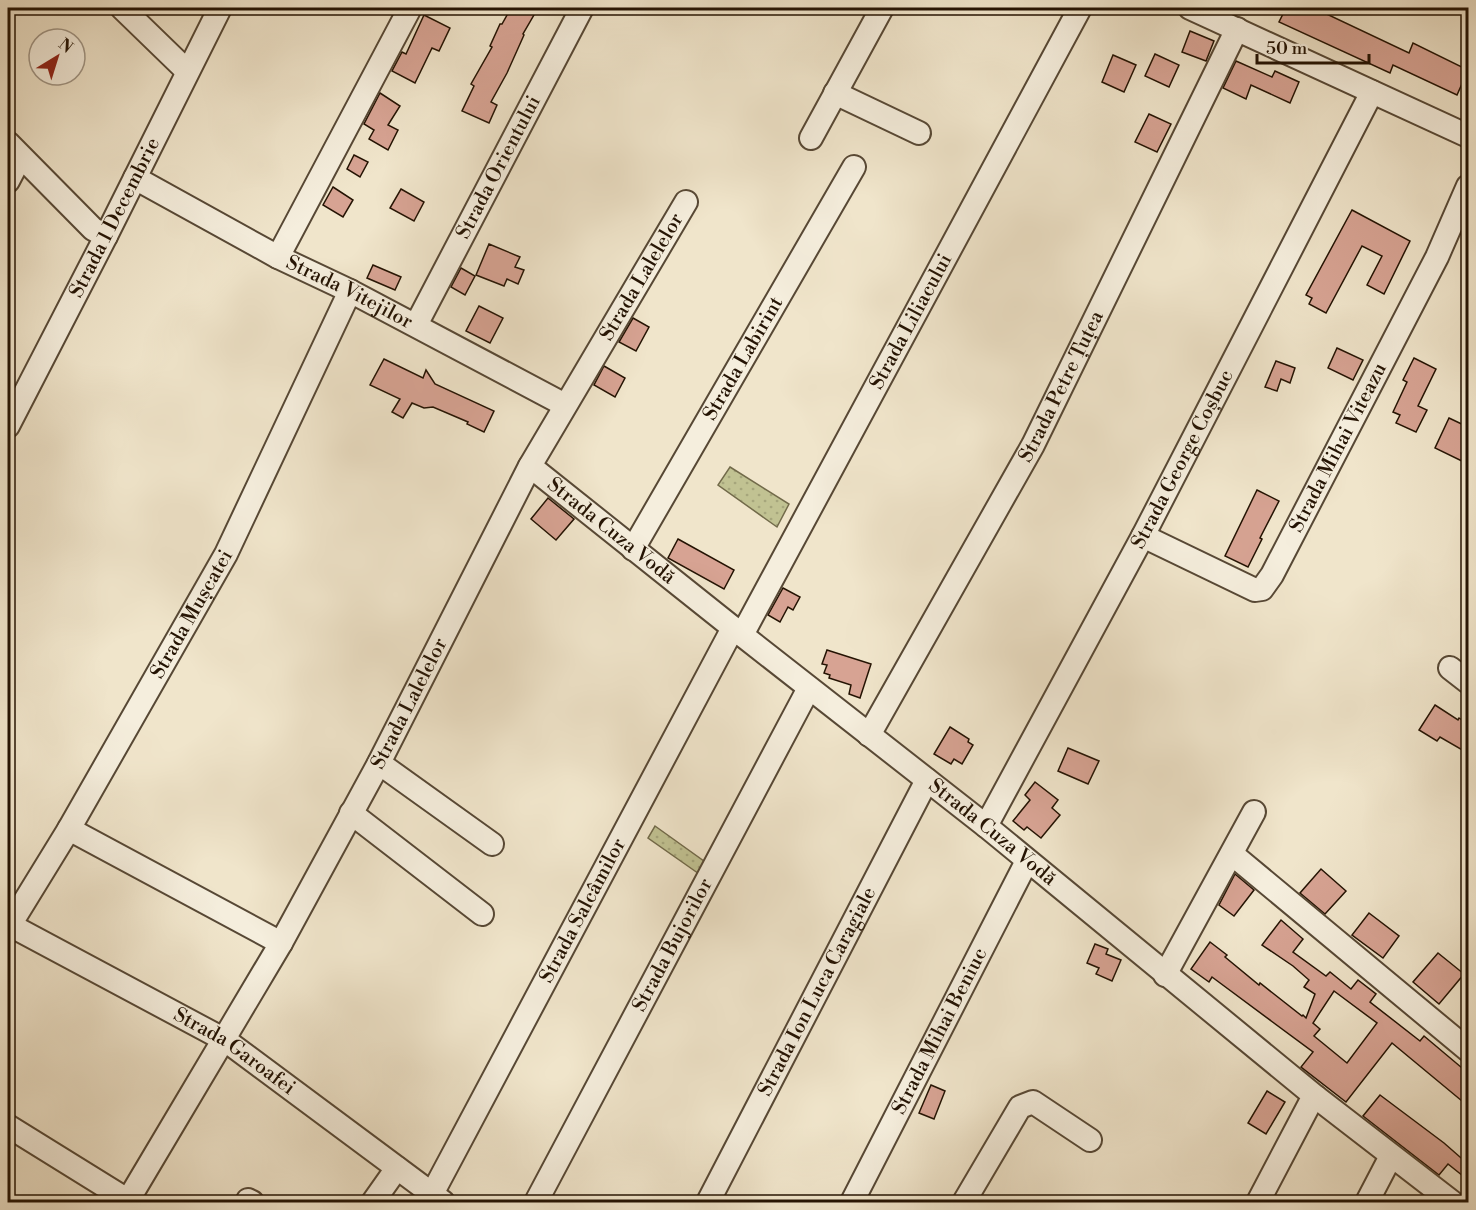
<svg xmlns="http://www.w3.org/2000/svg" width="1476" height="1210" viewBox="0 0 1476 1210" font-family="'Libre Bodoni',serif">
<defs>
<pattern id="park-dots" width="8" height="8" patternUnits="userSpaceOnUse" patternTransform="scale(1.5)"><rect width="8" height="8" fill="#c1c292"/><path d="M2 2h.1M6 6h.1" fill="none" stroke="#a6a67c" stroke-width="1.8" stroke-linecap="round"/></pattern>
</defs>
<rect width="100%" height="100%" fill="#f0e5cb"/>
<filter id="stains"><feTurbulence type="fractalNoise" baseFrequency=".00333" numOctaves="4"/><feColorMatrix values="0 0 0 0 .2 0 0 0 0 .09 0 0 0 0 .02 0 0 0 .5 -.17"/></filter>
<radialGradient id="worn" r=".72"><stop offset=".6" stop-color="#630" stop-opacity="0"/><stop offset="1" stop-color="#630" stop-opacity=".3"/></radialGradient>
<g fill="url(#park-dots)" stroke="#726a4a" stroke-width="1.5">
<path d="M 730,467 L 789,504 L 777,527 L 718,485 Z"/>
<path d="M 655,826 L 708,864 L 702,876 L 648,838 Z"/>
</g>
<g fill="#d7a393" stroke="#241303" stroke-width="1.5" fill-rule="evenodd">
<path d="M 511,8 L 538,8 L 523,34 L 524,35 L 507,73 L 491,102 L 497,105 L 489,123 L 462,111 L 474,86 L 471,84 L 492,47 L 490,46 L 500,24 L 502,24 Z"/>
<path d="M 1286,8 L 1314,8 L 1409,53 L 1413,43 L 1468,70 L 1457,95 L 1393,65 L 1390,73 L 1279,22 Z"/>
<path d="M 424,15 L 450,28 L 439,51 L 432,48 L 415,83 L 392,71 L 402,52 L 406,54 Z"/>
<path d="M 1190,31 L 1214,41 L 1206,61 L 1182,52 Z"/>
<path d="M 1155,54 L 1179,65 L 1169,87 L 1145,76 Z"/>
<path d="M 1113,55 L 1136,65 L 1124,92 L 1102,82 Z"/>
<path d="M 1236,61 L 1272,77 L 1275,71 L 1299,82 L 1290,103 L 1251,85 L 1246,99 L 1223,88 Z"/>
<path d="M 380,93 L 400,106 L 388,125 L 398,130 L 388,150 L 369,139 L 374,130 L 364,124 Z"/>
<path d="M 1149,114 L 1171,124 L 1157,152 L 1135,142 Z"/>
<path d="M 354,155 L 368,162 L 360,177 L 347,169 Z"/>
<path d="M 333,187 L 353,200 L 343,217 L 323,205 Z"/>
<path d="M 401,189 L 424,202 L 414,221 L 390,208 Z"/>
<path d="M 1352,210 L 1410,241 L 1384,294 L 1367,285 L 1382,256 L 1362,246 L 1326,313 L 1309,304 L 1312,298 L 1306,295 Z"/>
<path d="M 489,244 L 520,257 L 515,267 L 524,270 L 518,284 L 507,279 L 504,286 L 476,275 Z"/>
<path d="M 373,265 L 401,277 L 395,290 L 367,278 Z"/>
<path d="M 461,268 L 475,276 L 465,295 L 451,287 Z"/>
<path d="M 479,306 L 503,318 L 490,343 L 466,331 Z"/>
<path d="M 633,318 L 649,327 L 636,351 L 619,342 Z"/>
<path d="M 1337,348 L 1363,360 L 1353,380 L 1328,368 Z"/>
<path d="M 1414,358 L 1436,369 L 1418,406 L 1427,410 L 1416,432 L 1396,423 L 1400,415 L 1393,412 L 1407,382 L 1403,380 Z"/>
<path d="M 384,359 L 423,378 L 426,370 L 435,384 L 494,411 L 484,432 L 467,424 L 468,422 L 433,407 L 424,408 L 412,403 L 403,418 L 392,412 L 400,399 L 370,385 Z"/>
<path d="M 1276,361 L 1295,368 L 1290,383 L 1281,379 L 1277,391 L 1265,387 Z"/>
<path d="M 604,366 L 625,378 L 615,397 L 594,385 Z"/>
<path d="M 1449,418 L 1468,427 L 1468,464 L 1435,448 Z"/>
<path d="M 1257,490 L 1279,501 L 1260,538 L 1262,539 L 1248,567 L 1225,556 Z"/>
<path d="M 548,498 L 574,519 L 556,540 L 531,519 Z"/>
<path d="M 678,539 L 734,570 L 724,589 L 668,558 Z"/>
<path d="M 783,588 L 800,597 L 793,610 L 788,607 L 780,622 L 768,615 Z"/>
<path d="M 827,650 L 871,664 L 860,698 L 849,694 L 851,685 L 829,678 L 830,675 L 824,673 L 827,665 L 822,664 Z"/>
<path d="M 1435,705 L 1458,720 L 1459,718 L 1468,724 L 1468,743 L 1464,751 L 1440,737 L 1437,741 L 1419,730 Z"/>
<path d="M 950,727 L 969,739 L 968,742 L 973,745 L 962,764 L 954,759 L 951,764 L 934,754 Z"/>
<path d="M 1068,748 L 1099,761 L 1088,784 L 1058,771 Z"/>
<path d="M 1035,782 L 1058,800 L 1052,808 L 1060,815 L 1041,838 L 1027,827 L 1024,830 L 1013,821 L 1030,800 L 1025,795 Z"/>
<path d="M 1321,869 L 1346,891 L 1325,914 L 1300,893 Z"/>
<path d="M 1235,874 L 1254,890 L 1234,916 L 1219,905 Z"/>
<path d="M 1369,913 L 1399,936 L 1383,958 L 1352,935 Z"/>
<path d="M 1281,920 L 1303,939 L 1293,952 L 1326,976 L 1330,972 L 1351,989 L 1358,980 L 1376,994 L 1370,1002 L 1420,1041 L 1424,1036 L 1468,1073 L 1468,1106 L 1392,1043 L 1346,1102 L 1301,1067 L 1313,1052 L 1212,977 L 1209,982 L 1191,969 L 1210,942 L 1227,955 L 1225,957 L 1259,985 L 1260,983 L 1302,1016 L 1303,1015 L 1306,1018 L 1315,994 L 1304,987 L 1309,980 L 1293,966 L 1262,945 ZM 1334,991 L 1377,1023 L 1347,1063 L 1314,1036 L 1320,1029 L 1313,1023 Z"/>
<path d="M 1095,944 L 1108,949 L 1106,954 L 1121,960 L 1112,981 L 1096,974 L 1099,968 L 1087,963 Z"/>
<path d="M 1438,953 L 1464,974 L 1439,1004 L 1413,982 Z"/>
<path d="M 931,1085 L 945,1091 L 934,1119 L 919,1113 Z"/>
<path d="M 1267,1091 L 1285,1102 L 1266,1134 L 1248,1123 Z"/>
<path d="M 1380,1095 L 1444,1143 L 1468,1164 L 1468,1180 L 1448,1164 L 1439,1175 L 1363,1116 Z"/>
</g>
<g fill="none" stroke-linecap="round" stroke-linejoin="round">
<defs>
<g id="minor">
<path d="M 122,8 L 187,71"/>
<path d="M 1190,8 L 1468,136"/>
<path d="M 835,93 L 919,133"/>
<path d="M 811,138 L 882,8"/>
<path d="M 8,143 L 93,229 L 106,236"/>
<path id="s1" d="M 135,178 L 278,257 L 350,291 L 565,405"/>
<path d="M 8,181 L 20,158"/>
<path d="M 278,257 L 410,8"/>
<path id="s2" d="M 416,325 L 582,8"/>
<path id="s3" d="M 8,426 L 106,236 L 220,8"/>
<path id="s4" d="M 530,466 L 742,635 L 986,826 L 1316,1097 L 1452,1202"/>
<path id="s5" d="M 1143,536 L 1255,590 L 1262,589 L 1272,575 L 1437,257 L 1468,186"/>
<path id="s6" d="M 633,549 L 854,167"/>
<path id="s7" d="M 742,635 L 1080,8"/>
<path d="M 1450,668 L 1468,682"/>
<path id="s8" d="M 869,735 L 1033,445 L 1237,29"/>
<path d="M 379,763 L 492,844"/>
<path d="M 351,813 L 482,914"/>
<path id="s9" d="M 986,826 L 1143,536 L 1372,92"/>
<path d="M 69,829 L 281,943"/>
<path d="M 1232,854 L 1468,1050"/>
<path id="s10" d="M 8,924 L 225,1040 L 443,1202"/>
<path id="s11" d="M 10,925 L 69,829 L 226,554 L 350,291"/>
<path d="M 1165,975 L 1254,812"/>
<path d="M 8,1126 L 129,1201"/>
<path id="s12" d="M 432,1194 L 733,628"/>
<path d="M 248,1200 L 252,1202"/>
<path id="s13" d="M 127,1202 L 281,943 L 379,763 L 530,466 L 686,202"/>
<path d="M 373,1202 L 397,1168"/>
<path id="s14" d="M 536,1202 L 809,688"/>
<path id="s15" d="M 708,1202 L 927,780"/>
<path id="s16" d="M 852,1202 L 1027,861"/>
<path d="M 964,1202 L 1020,1107 L 1033,1102 L 1090,1140"/>
<path d="M 1258,1202 L 1309,1105 L 1316,1097"/>
<path d="M 1367,1202 L 1391,1156"/>
</g>
</defs>
<use href="#minor" stroke="#574835" stroke-width="26"/>
<use href="#minor" stroke="#f5eedd" stroke-width="22"/>
</g>
<g text-anchor="middle" dominant-baseline="central" stroke-width="5" stroke-linejoin="round" paint-order="stroke">
<g font-size="20" fill="#241303" stroke="#f5eedd">
<text stroke="none"><textPath href="#s2" startOffset="178">Strada Orientului</textPath></text>
<text stroke="none"><textPath href="#s3" startOffset="234">Strada 1 Decembrie</textPath></text>
<text stroke="none"><textPath href="#s13" startOffset="1059">Strada Lalelelor</textPath></text>
<text stroke="none"><textPath href="#s1" startOffset="243">Strada Vitejilor</textPath></text>
<text stroke="none"><textPath href="#s7" startOffset="356">Strada Liliacului</textPath></text>
<text stroke="none"><textPath href="#s6" startOffset="220">Strada Labirint</textPath></text>
<text stroke="none"><textPath href="#s8" startOffset="398">Strada Petre Țuțea</textPath></text>
<text stroke="none"><textPath href="#s5" startOffset="292">Strada Mihai Viteazu</textPath></text>
<text stroke="none"><textPath href="#s9" startOffset="416">Strada George Coșbuc</textPath></text>
<text stroke="none"><textPath href="#s4" startOffset="104">Strada Cuza Vodă</textPath></text>
<text stroke="none"><textPath href="#s11" startOffset="360">Strada Mușcatei</textPath></text>
<text stroke="none"><textPath href="#s13" startOffset="573">Strada Lalelelor</textPath></text>
<text stroke="none"><textPath href="#s4" startOffset="590">Strada Cuza Vodă</textPath></text>
<text stroke="none"><textPath href="#s12" startOffset="321">Strada Salcâmilor</textPath></text>
<text stroke="none"><textPath href="#s14" startOffset="291">Strada Bujorilor</textPath></text>
<text stroke="none"><textPath href="#s15" startOffset="237">Strada Ion Luca Caragiale</textPath></text>
<text stroke="none"><textPath href="#s16" startOffset="192">Strada Mihai Beniuc</textPath></text>
<text stroke="none"><textPath href="#s10" startOffset="260">Strada Garoafei</textPath></text>
</g>
</g>
<rect width="1476" height="1210" fill="none" stroke="#f0e5cb" stroke-width="30"/>
<rect x="9" y="9" width="1458" height="1192" fill="none" stroke="#241303" stroke-width="3"/>
<rect x="15" y="15" width="1446" height="1180" fill="none" stroke="#241303" stroke-width="1.5"/>
<g transform="translate(57 57) rotate(38)"><circle r="28" fill="#f5eedd" stroke="#a19686" stroke-width="1.5"/>
<path d="M0-4.5L10 22L0 15L-10 22Z" fill="#8f2418"/>
<text y="-9" font-size="16" font-weight="bold" text-anchor="middle" fill="#241303">N</text>
</g>
<path d="M1257 54v9h112v-9" fill="none" stroke="#241303" stroke-width="3"/>
<text x="1266" y="54" font-size="18" fill="#241303" stroke="#f5eedd" stroke-width="4.5" paint-order="stroke">50 m</text>
<rect width="100%" height="100%" filter="url(#stains)"/>
<rect width="100%" height="100%" fill="url(#worn)"/>
</svg>
